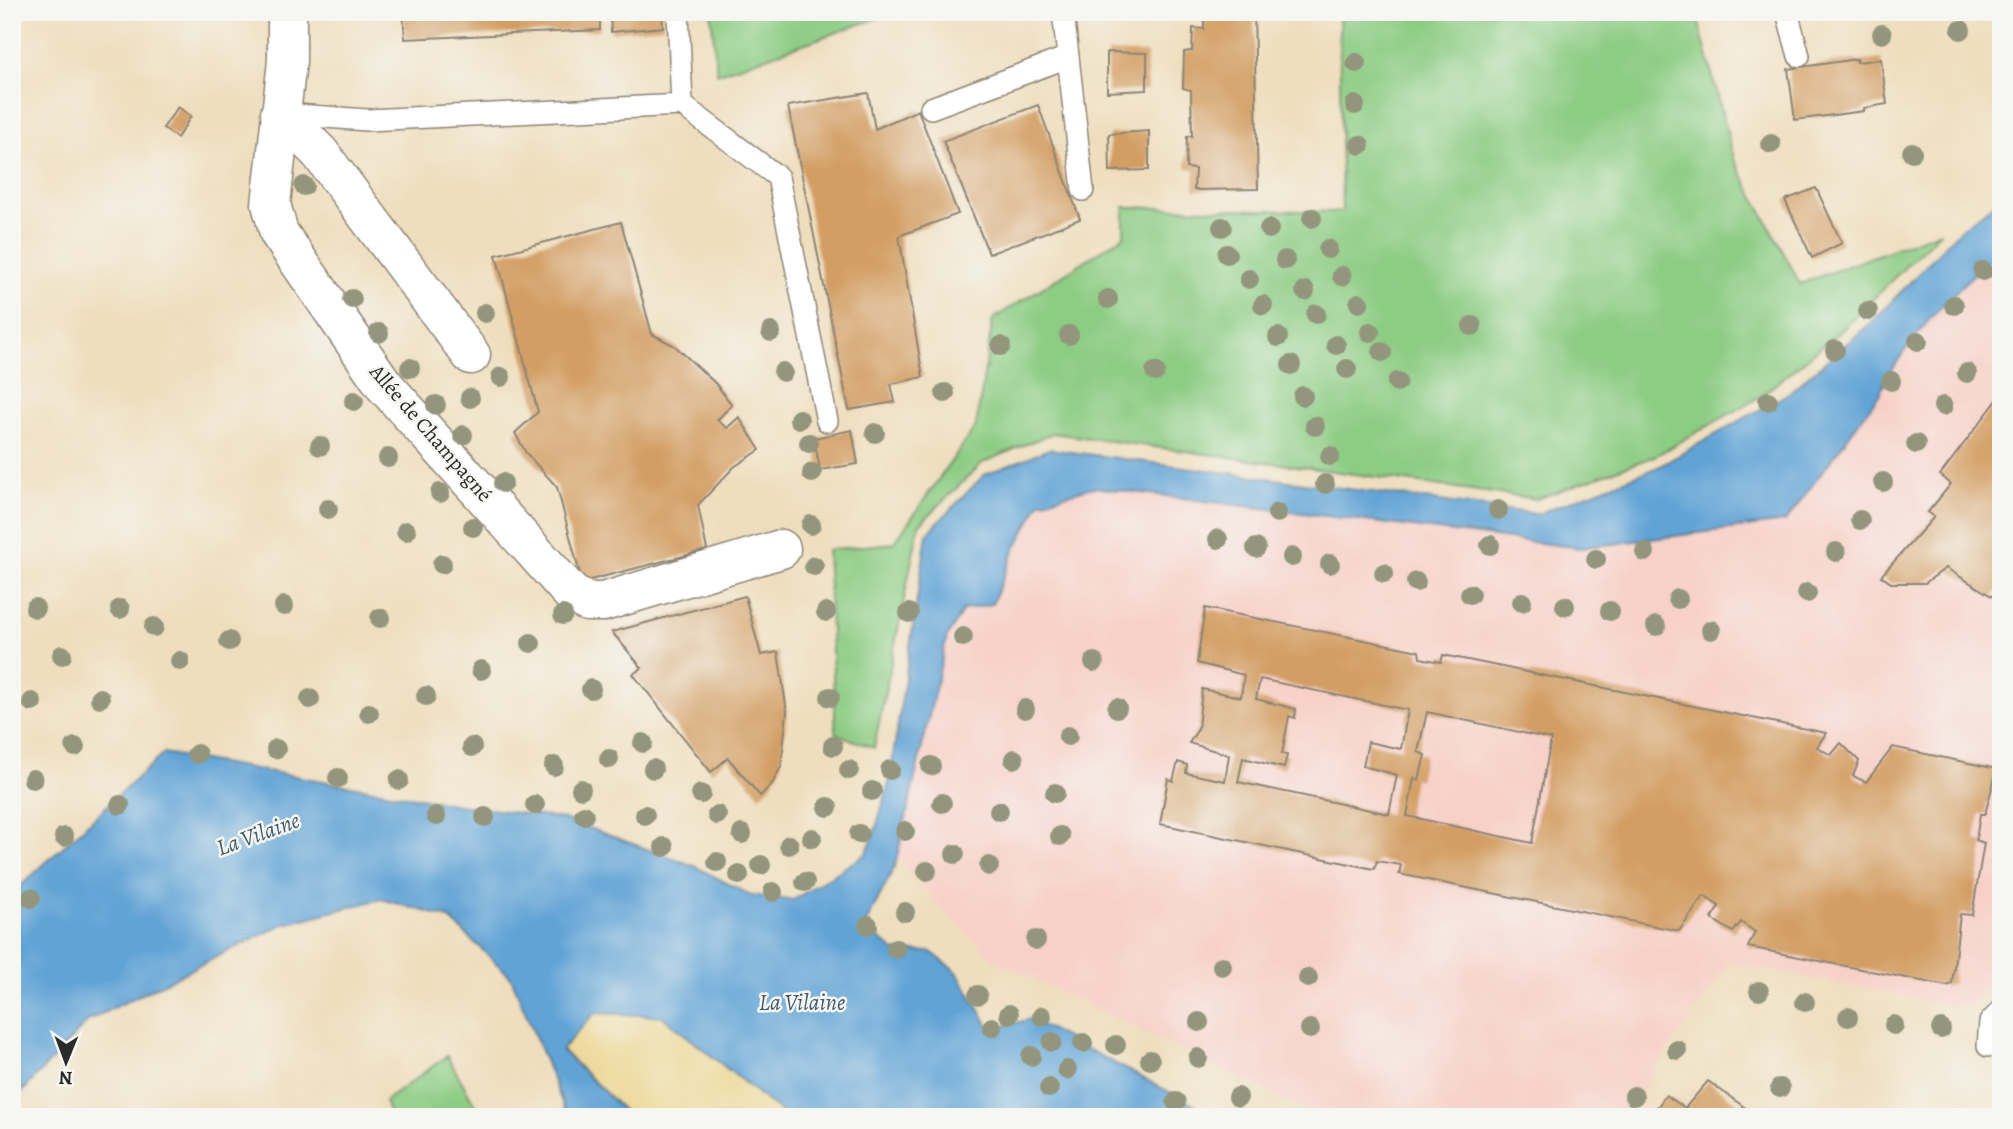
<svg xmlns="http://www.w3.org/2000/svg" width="2013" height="1129" viewBox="0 0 2013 1129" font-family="Alegreya,serif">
<rect width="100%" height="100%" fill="#f6f6f2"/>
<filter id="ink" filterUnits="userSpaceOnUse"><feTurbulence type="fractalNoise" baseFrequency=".0143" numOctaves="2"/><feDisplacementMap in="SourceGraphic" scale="14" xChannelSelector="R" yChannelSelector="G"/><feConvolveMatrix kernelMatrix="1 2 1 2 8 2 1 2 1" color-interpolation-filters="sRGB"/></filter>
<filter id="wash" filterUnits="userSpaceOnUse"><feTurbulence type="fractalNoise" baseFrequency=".00686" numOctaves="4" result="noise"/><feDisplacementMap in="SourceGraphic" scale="28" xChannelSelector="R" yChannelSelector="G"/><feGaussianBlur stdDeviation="1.57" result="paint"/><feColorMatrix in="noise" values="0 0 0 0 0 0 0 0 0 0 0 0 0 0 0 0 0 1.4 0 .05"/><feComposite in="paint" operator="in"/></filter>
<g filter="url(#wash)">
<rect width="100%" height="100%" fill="#efdebe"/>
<path fill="#f7d1c8" d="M 2001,235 L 2001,984 L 1988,989 L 1965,1008 L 1729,962 L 1622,1117 L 1321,1117 L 994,960 L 910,875 L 888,843 L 953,551 L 1026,468 L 1545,523 L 1810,411 Z"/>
<g fill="#8ccc83" stroke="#5c7c57" stroke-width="2">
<path d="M 711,12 L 895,12 L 717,74 Z"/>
<path d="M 1339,12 L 1696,12 L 1734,159 L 1800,284 L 1941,231 L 1844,328 L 1761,396 L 1655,456 L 1537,499 L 1052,433 L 982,463 L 919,525 L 874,748 L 836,734 L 827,550 L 894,543 L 976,426 L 993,319 L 1124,236 L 1124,207 L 1342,212 Z"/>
<path d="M 447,1056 L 482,1117 L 391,1117 L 385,1101 Z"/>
</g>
<path fill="#eeda9e" stroke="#8c8264" stroke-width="2" d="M 594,1013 L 662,1016 L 787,1117 L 630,1117 L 561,1049 Z"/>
<path fill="#61a3d5" stroke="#466780" stroke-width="2" d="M 2001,198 L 2001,251 C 1957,286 1902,343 1879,395 L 1785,522 L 1580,548 L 1093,487 L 1040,502 L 1014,551 L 992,604 L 963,610 L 947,637 L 895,866 L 865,925 L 894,951 L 931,952 L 957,972 L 991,1029 L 1030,1019 L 1217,1117 L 787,1117 L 662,1016 L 595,1013 L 561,1050 L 630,1117 L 568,1117 L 511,977 L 449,918 L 381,899 L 281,925 L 89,1020 L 12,1103 L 12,894 L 164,753 L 459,805 L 564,819 L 694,866 L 750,895 L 793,900 L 866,854 L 874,835 L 889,783 L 927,534 L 984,475 L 1049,449 L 1537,514 L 1658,467 L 1787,394 L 1870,324 L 1961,229 Z"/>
<g id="blocks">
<g fill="#d39e63" fill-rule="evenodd">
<path d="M 403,12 L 600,12 L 600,30 L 405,39 Z"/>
<path d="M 610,12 L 662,12 L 663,27 L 611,32 Z"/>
<path d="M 1204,12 L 1254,12 L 1258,189 L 1194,190 L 1195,169 L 1186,168 L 1187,136 L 1192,136 L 1191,90 L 1183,88 L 1184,52 L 1192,51 L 1193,28 L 1204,29 Z"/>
<path d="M 1107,52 L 1147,53 L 1147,90 L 1107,92 Z"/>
<path d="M 1857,59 L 1857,62 L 1881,59 L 1887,104 L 1864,108 L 1864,111 L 1795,120 L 1788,69 Z"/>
<path d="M 868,93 L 875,129 L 918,110 L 958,214 L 899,236 L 923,377 L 891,384 L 895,402 L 849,410 L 788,106 Z"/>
<path d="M 1038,105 L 1080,219 L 989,254 L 943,141 Z"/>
<path d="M 178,107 L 191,116 L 177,138 L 163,128 Z"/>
<path d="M 1149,131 L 1149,170 L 1110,171 L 1109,134 Z"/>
<path d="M 1816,188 L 1842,243 L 1812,258 L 1785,200 Z"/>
<path d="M 621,222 L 652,334 L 675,346 L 715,383 L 732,405 L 717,420 L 727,428 L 739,417 L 760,450 L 734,467 L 698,505 L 707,550 L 582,582 L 557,487 L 526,453 L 515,433 L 538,412 L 496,255 Z"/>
<path d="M 2001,395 L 2001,587 L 1993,597 L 1946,568 L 1925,583 L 1891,583 L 1881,576 L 1934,517 L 1928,512 L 1951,484 L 1940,475 Z"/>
<path d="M 852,430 L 858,464 L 820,470 L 814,438 Z"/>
<path d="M 745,596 L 761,655 L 778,652 L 787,712 L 781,767 L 772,784 L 760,796 L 728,758 L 711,772 L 633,674 L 642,668 L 612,632 Z"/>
<path d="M 1205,608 L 1419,651 L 1420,658 L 1441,662 L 1443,655 L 1826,733 L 1817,747 L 1831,755 L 1841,743 L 1859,761 L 1853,776 L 1866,782 L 1893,747 L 1997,769 L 1985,814 L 1980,814 L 1976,840 L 1984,843 L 1972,915 L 1960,914 L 1952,984 L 1947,986 L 1748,947 L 1755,932 L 1741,922 L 1733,932 L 1712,919 L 1719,906 L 1704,896 L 1679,931 L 1399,874 L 1401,865 L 1377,861 L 1374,869 L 1160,824 L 1168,779 L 1173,781 L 1178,762 L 1187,765 L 1186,773 L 1225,781 L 1229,755 L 1189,743 L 1198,729 L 1202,689 L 1241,697 L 1244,675 L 1197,663 ZM 1260,679 L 1408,710 L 1401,749 L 1368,742 L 1363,766 L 1397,775 L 1389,814 L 1238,782 L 1243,758 L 1284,768 L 1287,755 L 1282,754 L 1289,716 L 1295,718 L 1296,709 L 1256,699 ZM 1427,712 L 1551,739 L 1532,843 L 1407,816 L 1414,778 L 1419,780 L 1425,755 L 1418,752 Z"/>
<path d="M 1708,1081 L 1758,1117 L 1650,1117 L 1666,1095 L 1685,1108 Z"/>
</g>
</g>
</g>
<g filter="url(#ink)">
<use href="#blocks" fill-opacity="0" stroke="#8d8474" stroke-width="2"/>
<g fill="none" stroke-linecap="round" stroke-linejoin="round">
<defs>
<g id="service">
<path d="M 1063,12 L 1083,190"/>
<path d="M 1787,12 L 1799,56"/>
<path d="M 682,105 L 778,177 L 827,421"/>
<path d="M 931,108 L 1068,57"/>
<path d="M 282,114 L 367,120 L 682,105 L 678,12"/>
<path d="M 1988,1046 L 1990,1022 L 2001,1011"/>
</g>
<g id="minor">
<path d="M 287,12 L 287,61 L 271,204 L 279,233 L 384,385 L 572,594 L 587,602 L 603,602 L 781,549"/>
<path d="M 280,113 L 320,153 L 471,355"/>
</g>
</defs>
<use href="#service" stroke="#8d8474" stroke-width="24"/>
<use href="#minor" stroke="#8d8474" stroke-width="41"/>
<use href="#service" stroke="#fff" stroke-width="21"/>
<use href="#minor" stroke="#fff" stroke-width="38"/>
</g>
<g fill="#93967b">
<circle cx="1961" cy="30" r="10"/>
<circle cx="1882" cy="34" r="10"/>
<circle cx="1356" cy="63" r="10"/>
<circle cx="1355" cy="105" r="10"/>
<circle cx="1771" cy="144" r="10"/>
<circle cx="1360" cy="145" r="10"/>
<circle cx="1912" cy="152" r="10"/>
<circle cx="304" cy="186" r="10"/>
<circle cx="1312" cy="218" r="10"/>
<circle cx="1222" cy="227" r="10"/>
<circle cx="1269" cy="229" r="10"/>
<circle cx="1328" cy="249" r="10"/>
<circle cx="1227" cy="254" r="10"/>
<circle cx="1285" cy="260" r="10"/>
<circle cx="1983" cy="271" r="10"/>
<circle cx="1342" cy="276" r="10"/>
<circle cx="1249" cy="279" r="10"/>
<circle cx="1305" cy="291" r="10"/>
<circle cx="352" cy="299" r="10"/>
<circle cx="1108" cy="299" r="10"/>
<circle cx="1359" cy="303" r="10"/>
<circle cx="1263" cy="305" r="10"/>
<circle cx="1954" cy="305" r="10"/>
<circle cx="1868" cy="311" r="10"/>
<circle cx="485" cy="313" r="10"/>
<circle cx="1316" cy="314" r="10"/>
<circle cx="1472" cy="326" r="10"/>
<circle cx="771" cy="332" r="10"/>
<circle cx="1370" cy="332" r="10"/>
<circle cx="379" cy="333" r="10"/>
<circle cx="1069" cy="335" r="10"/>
<circle cx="1278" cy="337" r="10"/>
<circle cx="1918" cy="341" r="10"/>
<circle cx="1336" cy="345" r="10"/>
<circle cx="1001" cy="346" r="10"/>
<circle cx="1835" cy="350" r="10"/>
<circle cx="1382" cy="352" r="10"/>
<circle cx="1291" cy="365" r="10"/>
<circle cx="410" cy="368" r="10"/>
<circle cx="1347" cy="369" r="10"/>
<circle cx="783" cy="372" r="10"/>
<circle cx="1155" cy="372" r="10"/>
<circle cx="1967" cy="373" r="10"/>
<circle cx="501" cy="377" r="10"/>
<circle cx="1891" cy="381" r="10"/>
<circle cx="1397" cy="382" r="10"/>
<circle cx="945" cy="393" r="10"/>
<circle cx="1303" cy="396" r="10"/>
<circle cx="470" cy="398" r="10"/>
<circle cx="354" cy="401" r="10"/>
<circle cx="1768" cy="401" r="10"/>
<circle cx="436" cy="405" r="10"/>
<circle cx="1943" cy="406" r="10"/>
<circle cx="799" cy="419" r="10"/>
<circle cx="1315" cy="426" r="10"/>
<circle cx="875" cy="433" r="10"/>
<circle cx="463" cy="435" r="10"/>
<circle cx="809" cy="443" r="10"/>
<circle cx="1916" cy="444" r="10"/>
<circle cx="320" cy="446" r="10"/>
<circle cx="1330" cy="456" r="10"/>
<circle cx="388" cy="458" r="10"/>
<circle cx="812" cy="473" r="10"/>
<circle cx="1883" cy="482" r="10"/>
<circle cx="503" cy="483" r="10"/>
<circle cx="1325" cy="484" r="10"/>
<circle cx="440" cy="493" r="10"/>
<circle cx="328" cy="509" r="10"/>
<circle cx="1498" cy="510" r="10"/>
<circle cx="1277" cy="513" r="10"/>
<circle cx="1860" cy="520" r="10"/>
<circle cx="811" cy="525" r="10"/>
<circle cx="473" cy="527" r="10"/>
<circle cx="406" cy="531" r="10"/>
<circle cx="1218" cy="539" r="10"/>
<circle cx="1490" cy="545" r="10"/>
<circle cx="1256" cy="548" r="10"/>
<circle cx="1645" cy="552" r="10"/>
<circle cx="1836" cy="552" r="10"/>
<circle cx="1292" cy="557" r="10"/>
<circle cx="1596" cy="559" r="10"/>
<circle cx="442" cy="564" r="10"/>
<circle cx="1330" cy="564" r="10"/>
<circle cx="814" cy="566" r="10"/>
<circle cx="1384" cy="573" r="10"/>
<circle cx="1416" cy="582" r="10"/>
<circle cx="1807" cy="593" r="10"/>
<circle cx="1470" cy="594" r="10"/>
<circle cx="1678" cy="599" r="10"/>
<circle cx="1522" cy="602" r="10"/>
<circle cx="284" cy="606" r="10"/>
<circle cx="1565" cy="606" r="10"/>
<circle cx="35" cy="608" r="10"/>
<circle cx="120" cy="609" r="10"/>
<circle cx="1610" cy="611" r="10"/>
<circle cx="826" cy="612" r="10"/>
<circle cx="909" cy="613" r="10"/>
<circle cx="563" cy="615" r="10"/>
<circle cx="380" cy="618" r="10"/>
<circle cx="1656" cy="626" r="10"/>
<circle cx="154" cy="627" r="10"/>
<circle cx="1711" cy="630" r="10"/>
<circle cx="963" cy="637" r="10"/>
<circle cx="229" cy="641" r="10"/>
<circle cx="531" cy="643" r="10"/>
<circle cx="62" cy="655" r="10"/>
<circle cx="180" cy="661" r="10"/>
<circle cx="1094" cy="662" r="10"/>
<circle cx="481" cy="670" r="10"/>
<circle cx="591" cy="689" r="10"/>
<circle cx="426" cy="696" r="10"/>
<circle cx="830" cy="697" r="10"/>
<circle cx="100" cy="698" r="10"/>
<circle cx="310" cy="699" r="10"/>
<circle cx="32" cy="702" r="10"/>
<circle cx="1117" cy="708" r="10"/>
<circle cx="1025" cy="709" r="10"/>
<circle cx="369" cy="713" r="10"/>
<circle cx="1068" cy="736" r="10"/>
<circle cx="643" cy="743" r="10"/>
<circle cx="833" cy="746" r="10"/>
<circle cx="75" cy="747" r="10"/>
<circle cx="472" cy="747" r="10"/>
<circle cx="276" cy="749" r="10"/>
<circle cx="197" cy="754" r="10"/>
<circle cx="609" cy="759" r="10"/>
<circle cx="1014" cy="759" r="10"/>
<circle cx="554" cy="766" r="10"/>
<circle cx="931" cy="766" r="10"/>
<circle cx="653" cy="769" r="10"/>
<circle cx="849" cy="770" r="10"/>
<circle cx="890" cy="770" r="10"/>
<circle cx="338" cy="778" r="10"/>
<circle cx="33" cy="779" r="10"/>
<circle cx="399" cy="780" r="10"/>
<circle cx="581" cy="789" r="10"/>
<circle cx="872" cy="791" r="10"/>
<circle cx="1055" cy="793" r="10"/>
<circle cx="701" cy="794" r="10"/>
<circle cx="942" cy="803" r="10"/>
<circle cx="120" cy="805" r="10"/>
<circle cx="535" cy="805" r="10"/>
<circle cx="828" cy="807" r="10"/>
<circle cx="999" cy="811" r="10"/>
<circle cx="584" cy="815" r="10"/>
<circle cx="645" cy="815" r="10"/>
<circle cx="717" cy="815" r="10"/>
<circle cx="436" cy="816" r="10"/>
<circle cx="485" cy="817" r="10"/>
<circle cx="905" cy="831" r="10"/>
<circle cx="742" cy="834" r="10"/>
<circle cx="859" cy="834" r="10"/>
<circle cx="1060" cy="836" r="10"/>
<circle cx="64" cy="837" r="10"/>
<circle cx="812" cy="838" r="10"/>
<circle cx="789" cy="845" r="10"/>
<circle cx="664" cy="847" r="10"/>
<circle cx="955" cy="854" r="10"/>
<circle cx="717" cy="862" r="10"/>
<circle cx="761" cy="865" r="10"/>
<circle cx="989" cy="866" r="10"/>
<circle cx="927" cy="871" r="10"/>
<circle cx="739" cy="875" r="10"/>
<circle cx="805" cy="882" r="10"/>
<circle cx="773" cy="892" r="10"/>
<circle cx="31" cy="898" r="10"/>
<circle cx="905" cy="912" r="10"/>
<circle cx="868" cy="925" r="10"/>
<circle cx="1036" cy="940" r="10"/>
<circle cx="896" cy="949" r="10"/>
<circle cx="1222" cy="966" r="10"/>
<circle cx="1308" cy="978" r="10"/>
<circle cx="1759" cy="991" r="10"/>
<circle cx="978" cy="995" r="10"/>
<circle cx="1805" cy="1002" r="10"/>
<circle cx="1009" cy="1014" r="10"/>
<circle cx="1042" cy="1016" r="10"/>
<circle cx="1848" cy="1017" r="10"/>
<circle cx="1199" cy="1022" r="10"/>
<circle cx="1894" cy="1025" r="10"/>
<circle cx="992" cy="1027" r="10"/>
<circle cx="1310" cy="1029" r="10"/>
<circle cx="1941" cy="1029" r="10"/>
<circle cx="1052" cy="1042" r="10"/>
<circle cx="1083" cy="1043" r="10"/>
<circle cx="1116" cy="1045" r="10"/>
<circle cx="1677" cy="1050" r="10"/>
<circle cx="1031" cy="1056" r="10"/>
<circle cx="1198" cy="1058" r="10"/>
<circle cx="1150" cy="1060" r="10"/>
<circle cx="1067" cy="1070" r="10"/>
<circle cx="1049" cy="1088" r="10"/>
<circle cx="1780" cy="1088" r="10"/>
<circle cx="1634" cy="1096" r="10"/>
<circle cx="1238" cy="1097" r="10"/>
<circle cx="1176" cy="1102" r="10"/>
</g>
</g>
<g text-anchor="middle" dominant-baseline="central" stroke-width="5" stroke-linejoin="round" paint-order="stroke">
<g font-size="21" fill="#2b2b2b" stroke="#f6f6f2">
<text transform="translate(431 433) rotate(49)">Allée de Champagné</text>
</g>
<g font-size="23" font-style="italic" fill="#415b6f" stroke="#f6f6f2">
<text transform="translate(258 834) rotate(-20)">La Vilaine</text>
<text x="802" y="1002">La Vilaine</text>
</g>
</g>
<rect width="2013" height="1129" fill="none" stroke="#f6f6f2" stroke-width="42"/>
<g transform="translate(66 1062) rotate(181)" stroke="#f6f6f2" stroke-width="5" paint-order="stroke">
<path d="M0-5L12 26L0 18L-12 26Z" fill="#2b2b2b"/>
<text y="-10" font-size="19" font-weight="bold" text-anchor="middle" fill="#2b2b2b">N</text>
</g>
</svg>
